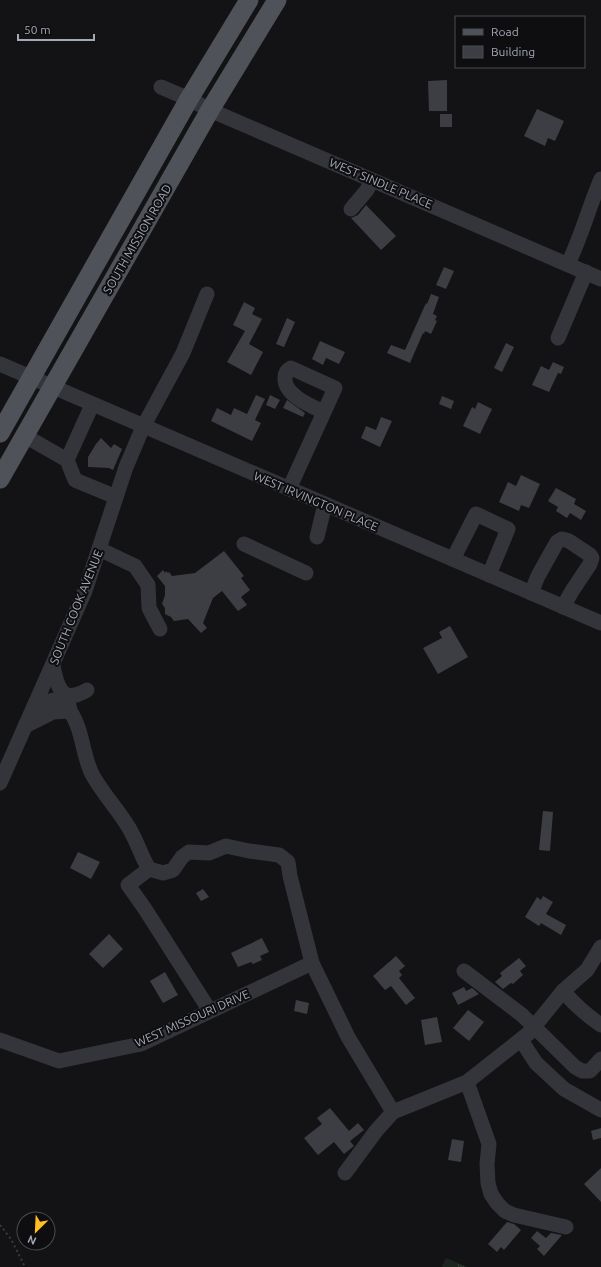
<svg xmlns="http://www.w3.org/2000/svg" width="601" height="1267" viewBox="0 0 601 1267" font-family="Ubuntu,sans-serif">
<defs>
<pattern id="park-tufts" width="24" height="20" patternUnits="userSpaceOnUse"><rect width="24" height="20" fill="#1b241d"/><path d="M3 7l-1-3M5 7V3M7 7l1-3M15 17l-1-3M17 17v-4M19 17l1-3" fill="none" stroke="#39413c"/></pattern>
</defs>
<rect width="100%" height="100%" fill="#131315"/>
<path fill="url(#park-tufts)" d="M 446,1258 L 467,1267 L 442,1267 Z"/>
<g fill="#3d3e43">
<path d="M 447,80 L 447,111 L 429,111 L 428,81 Z"/>
<path d="M 537,109 L 564,121 L 555,141 L 548,138 L 545,146 L 524,136 Z"/>
<rect x="440" y="114" width="12" height="13"/>
<path d="M 366,205 L 396,236 L 381,250 L 351,218 L 358,215 Z"/>
<path d="M 444,267 L 454,271 L 446,289 L 436,285 Z"/>
<path d="M 431,294 L 439,297 L 433,314 L 437,316 L 435,320 L 437,321 L 431,334 L 425,331 L 424,334 L 423,333 L 410,363 L 387,353 L 391,345 L 405,350 L 426,303 L 427,304 Z"/>
<path d="M 244,302 L 255,308 L 252,314 L 262,319 L 249,344 L 263,352 L 251,375 L 227,362 L 245,331 L 233,325 Z"/>
<path d="M 287,318 L 295,322 L 284,347 L 276,344 Z"/>
<path d="M 320,341 L 345,352 L 339,364 L 326,358 L 323,365 L 312,359 Z"/>
<path d="M 506,343 L 514,347 L 502,372 L 494,368 Z"/>
<path d="M 553,362 L 564,367 L 561,374 L 558,373 L 549,392 L 532,385 L 541,366 L 549,370 Z"/>
<path d="M 256,395 L 265,399 L 255,420 L 261,423 L 252,441 L 211,421 L 217,408 L 231,415 L 234,408 L 247,414 Z"/>
<path d="M 270,395 L 280,400 L 275,409 L 266,405 Z"/>
<path d="M 442,396 L 454,401 L 451,409 L 439,404 Z"/>
<path d="M 287,400 L 305,413 L 303,417 L 283,408 Z"/>
<path d="M 478,402 L 492,409 L 480,434 L 463,426 L 472,407 L 475,409 Z"/>
<path d="M 381,417 L 392,421 L 380,447 L 361,438 L 366,426 L 376,430 Z"/>
<path d="M 101,438 L 111,448 L 114,444 L 122,449 L 113,470 L 109,468 L 88,467 L 88,457 L 96,444 Z"/>
<path d="M 521,475 L 540,484 L 529,508 L 521,505 L 519,511 L 499,502 L 508,482 L 516,486 Z"/>
<path d="M 556,488 L 576,499 L 574,504 L 586,511 L 581,520 L 570,513 L 567,518 L 556,511 L 558,507 L 548,501 Z"/>
<path d="M 224,551 L 244,576 L 241,578 L 250,590 L 241,597 L 247,605 L 238,611 L 222,591 L 213,598 L 203,623 L 207,628 L 201,633 L 188,619 L 174,621 L 171,617 L 165,614 L 165,608 L 162,604 L 165,595 L 165,586 L 157,576 L 163,570 L 165,573 L 166,571 L 168,573 L 169,572 L 172,576 L 195,573 Z"/>
<path d="M 450,626 L 468,657 L 438,674 L 423,648 L 442,638 L 439,632 Z"/>
<path d="M 543,811 L 553,812 L 550,851 L 539,850 Z"/>
<path d="M 78,852 L 100,862 L 91,879 L 70,868 Z"/>
<path d="M 203,889 L 209,897 L 201,901 L 196,893 Z"/>
<path d="M 543,896 L 553,902 L 546,914 L 566,925 L 561,935 L 541,923 L 539,926 L 525,917 L 537,897 L 541,900 Z"/>
<path d="M 109,934 L 123,949 L 103,968 L 89,954 Z"/>
<path d="M 262,938 L 269,952 L 260,956 L 262,960 L 253,964 L 251,962 L 238,967 L 231,953 Z"/>
<path d="M 396,956 L 405,966 L 399,971 L 402,975 L 399,978 L 415,998 L 406,1005 L 391,986 L 385,990 L 373,976 Z"/>
<path d="M 519,958 L 526,966 L 520,971 L 523,975 L 513,984 L 511,983 L 503,989 L 495,982 L 502,976 L 500,973 Z"/>
<path d="M 165,972 L 178,995 L 163,1003 L 150,981 Z"/>
<path d="M 464,987 L 466,991 L 472,988 L 479,994 L 458,1005 L 452,993 Z"/>
<path d="M 296,1000 L 309,1003 L 307,1014 L 294,1011 Z"/>
<path d="M 468,1010 L 484,1022 L 469,1041 L 453,1028 Z"/>
<path d="M 437,1017 L 442,1042 L 425,1045 L 421,1020 Z"/>
<path d="M 330,1108 L 349,1131 L 358,1123 L 364,1130 L 350,1141 L 354,1146 L 344,1154 L 334,1142 L 318,1155 L 304,1138 L 322,1124 L 317,1118 Z"/>
<path d="M 601,1128 L 601,1138 L 593,1140 L 591,1131 Z"/>
<path d="M 452,1139 L 464,1141 L 461,1162 L 448,1160 Z"/>
<path d="M 601,1168 L 601,1202 L 584,1184 Z"/>
<path d="M 507,1222 L 514,1224 L 521,1230 L 504,1250 L 501,1247 L 497,1252 L 488,1244 Z"/>
<path d="M 537,1231 L 546,1238 L 551,1233 L 562,1235 L 544,1256 L 537,1249 L 540,1246 L 531,1238 Z"/>
</g>
<g fill="none" stroke-linecap="round" stroke-linejoin="round">
<path stroke="#3a3c42" stroke-width="2" stroke-dasharray="2 3" stroke-linecap="butt" d="M 0,1225 L 11,1239 L 25,1267"/>
<g stroke="#34353b" stroke-width="15">
<path d="M 161,87 L 189,99 L 210,110 L 601,279"/>
<path d="M 351,209 L 367,190 L 372,180"/>
<path d="M 568,264 C 581,237 589,207 601,179"/>
<path d="M 558,338 L 586,272"/>
<path d="M 0,364 L 601,623"/>
<path d="M 25,436 L 67,460 L 75,480 L 116,497"/>
<path d="M 67,460 L 92,405"/>
<path d="M 289,489 L 335,388 L 291,368 C 287,370 285,373 285,378 C 284,395 311,406 324,412"/>
<path d="M 317,537 L 325,504"/>
<path d="M 244,544 L 306,573"/>
<path d="M 99,549 L 135,566 L 148,585 L 149,608 L 160,629"/>
<path d="M 453,559 L 476,514 L 508,529 L 489,575"/>
<path d="M 531,593 L 538,576 L 557,542 L 562,539 L 569,541 L 590,555 L 592,558 L 590,564 L 572,591 L 563,607"/>
<path d="M 53,666 C 57,687 62,705 87,690"/>
<path d="M 70,711 C 83,730 82,754 92,774 C 102,793 118,809 129,828 C 137,841 141,856 149,869 L 128,885 L 145,909 L 210,1011"/>
<path d="M 25,726 L 53,712 L 70,711 L 67,695 L 59,699 L 35,704"/>
<path d="M 0,783 L 85,591 L 126,467 L 143,427 L 183,353 L 207,294"/>
<path d="M 149,869 L 163,873 L 173,870 L 182,857 L 189,852 L 209,853 L 226,846 L 249,851 L 279,855 L 288,862 L 290,876 L 312,963 L 348,1037 L 393,1112"/>
<path d="M 464,971 L 522,1015 L 575,1067 L 582,1071 L 590,1071 L 601,1059"/>
<path d="M 563,991 C 575,1005 586,1015 601,1025"/>
<path d="M 0,1040 L 59,1061 L 141,1044 L 312,963"/>
<path d="M 521,1040 L 536,1063 L 564,1089 L 601,1110"/>
<path d="M 467,1082 L 489,1144 L 487,1164 L 488,1183 L 491,1194 L 497,1203 L 505,1211 L 514,1215 L 566,1227"/>
<path d="M 345,1173 L 376,1131 L 393,1112 L 467,1082 L 529,1033 L 563,991 L 587,970 L 601,947"/>
</g>
<g stroke="#50525a" stroke-width="19">
<path d="M 0,433 L 189,99 L 249,0"/>
<path d="M 0,479 L 210,110 L 277,0"/>
</g>
</g>
<g text-anchor="middle" dominant-baseline="central" stroke-width="4" stroke-linejoin="round" paint-order="stroke">
<g font-size="12" fill="#a4a9b7" stroke="#0e0e10">
<text transform="translate(381 183) rotate(23)">WEST SINDLE PLACE</text>
<text transform="translate(137 239) rotate(-60)">SOUTH MISSION ROAD</text>
<text transform="translate(316 501) rotate(23)">WEST IRVINGTON PLACE</text>
<text transform="translate(76 607) rotate(-68)">SOUTH COOK AVENUE</text>
<text transform="translate(192 1018) rotate(-24)">WEST MISSOURI DRIVE</text>
</g>
</g>
<rect x="455" y="16" width="130" height="52" fill="#0e0e10" stroke="#4a4c53"/>
<rect x="463" y="29" width="20" height="6" fill="#50525a" stroke="#4a4c53"/>
<text x="491" y="36" font-size="12" fill="#a4a9b7">Road</text>
<rect x="463" y="46" width="20" height="12" fill="#3d3e43" stroke="#4a4c53"/>
<text x="491" y="56" font-size="12" fill="#a4a9b7">Building</text>
<g transform="translate(36 1231) rotate(204)"><circle r="19" fill="#0e0e10" stroke="#4a4c53"/>
<path d="M0-3L7 15L0 10L-7 15Z" fill="#ffbe22"/>
<text y="-6" font-size="11" font-weight="bold" text-anchor="middle" fill="#a4a9b7">N</text>
</g>
<path d="M18 34v6h76v-6" fill="none" stroke="#a4a9b7" stroke-width="2"/>
<text x="24" y="34" font-size="12" fill="#a4a9b7" stroke="#0e0e10" stroke-width="3" paint-order="stroke">50 m</text>
</svg>
